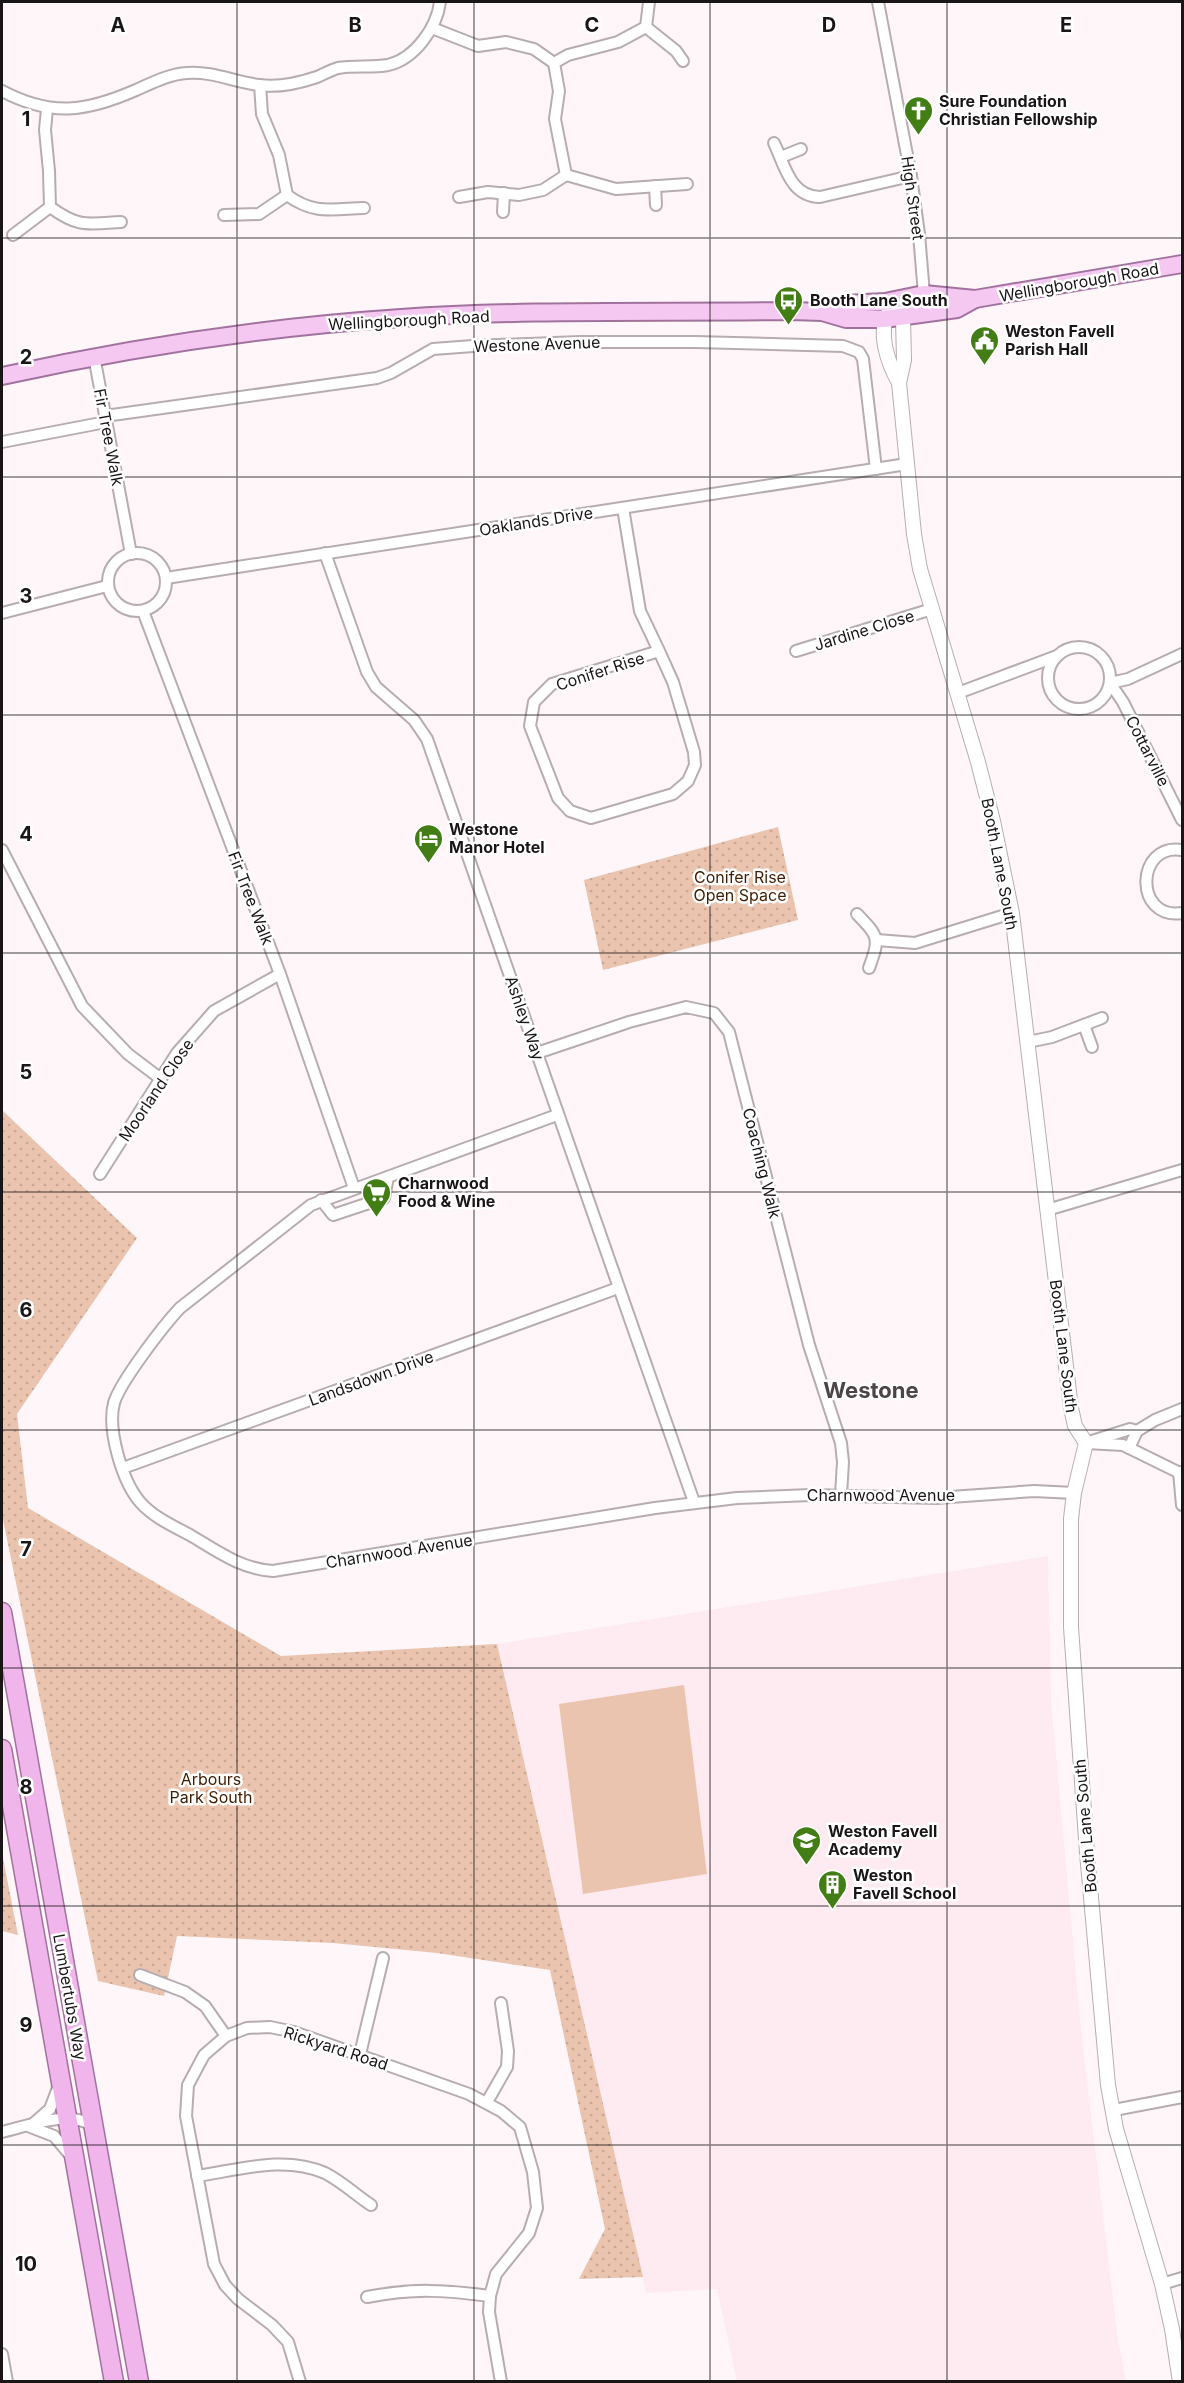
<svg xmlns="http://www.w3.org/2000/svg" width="1184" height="2383" viewBox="0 0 1184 2383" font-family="Inter,sans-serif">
<defs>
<pattern id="grass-dots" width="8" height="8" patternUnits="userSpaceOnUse" patternTransform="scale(1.5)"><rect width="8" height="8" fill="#eac4ae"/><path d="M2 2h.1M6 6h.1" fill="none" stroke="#c8a895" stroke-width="1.8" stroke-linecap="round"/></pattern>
</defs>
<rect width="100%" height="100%" fill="#fef6f8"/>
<path fill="#feebf1" d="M 1048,1556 L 1051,1700 L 1081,2030 L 1118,2341 L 1126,2381 L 737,2381 L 717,2289 L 646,2293 L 497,1644 Z"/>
<g fill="url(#grass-dots)">
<path d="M 778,827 L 798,920 L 603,970 L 584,880 Z"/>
<path d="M 2,1110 L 137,1238 L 17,1414 L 28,1508 L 281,1656 L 497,1644 L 643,2277 L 579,2279 L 605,2229 L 550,1970 L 437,1953 L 333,1943 L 177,1936 L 164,1996 L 98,1981 L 2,1515 Z"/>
<path d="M 2,1853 L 18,1935 L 2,1931 Z"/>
</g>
<path fill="#eac4ae" d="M 684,1685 L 707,1874 L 583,1894 L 559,1704 Z"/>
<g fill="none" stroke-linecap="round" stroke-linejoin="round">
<defs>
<g id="minor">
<path d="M 878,2 L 911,176 L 919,234 L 924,294 L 904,317"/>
<path d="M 646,27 L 676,51 L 683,61"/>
<path d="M 432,28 L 478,46 L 506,42 L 534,49 L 554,63 L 568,55 L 618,42 L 646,27 L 649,2"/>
<path d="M 554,63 L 559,91 L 555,119 L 566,175 L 616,189 L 687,184"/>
<path d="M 260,85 L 262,114 L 279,155 L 287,195 C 314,215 332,209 364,208"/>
<path d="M 2,91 C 51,117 86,112 136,90 C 152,83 169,74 187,73 C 213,71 234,82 259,85 C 278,88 299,83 317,77 C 324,74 331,70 338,68 C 354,65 372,68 388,65 C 415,59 437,27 440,2"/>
<path d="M 47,109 L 45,130 L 49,171 L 50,207 C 79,228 87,224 121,222"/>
<path d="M 774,143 C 785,166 790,196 820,197 L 911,176"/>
<path d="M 781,157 L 801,149"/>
<path d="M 655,186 L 656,205"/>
<path d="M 459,197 L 488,192 L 519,195 L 543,190 L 566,175"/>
<path d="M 503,212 L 504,193"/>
<path d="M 224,215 L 259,214 L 287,195"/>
<path d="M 13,235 L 50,207"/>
<path d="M 94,356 L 131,554"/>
<path d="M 105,416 L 377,378 L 391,373 L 433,349 L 473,346 L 580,342 L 695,342 L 843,346 L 859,352 L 863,359 L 876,469"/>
<path d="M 2,442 L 106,422"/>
<path d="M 623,508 L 640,611 L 659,651 L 673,682 L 694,752 L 695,765 L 688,781 L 673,794 L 591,818 L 570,811 L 558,798 L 530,726 L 534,702 L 552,684 L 659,651"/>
<path d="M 325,553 L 367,672 L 376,687 L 414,720 L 427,739 L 694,1502"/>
<circle cx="137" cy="582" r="29"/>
<path d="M 166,578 L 907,464"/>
<path d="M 143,611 L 280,974 L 354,1188"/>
<path d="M 2,613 L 107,586"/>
<circle cx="1079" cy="678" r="31"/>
<path d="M 796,651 L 932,609"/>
<path d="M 1182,654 L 1128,679 L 1110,683 L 1123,702 L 1182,820"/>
<path d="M 958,693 L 1057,656"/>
<path d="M 2,850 L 82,1006 L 128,1054 L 161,1079"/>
<path d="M 1182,850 C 1136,842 1133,920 1182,913"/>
<path d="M 857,914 C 879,937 880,938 869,968"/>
<path d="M 877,940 L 915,943 L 1012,913"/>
<path d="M 1084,1025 L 1092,1047"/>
<path d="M 1028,1042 L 1052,1037 L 1102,1018"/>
<path d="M 537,1053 L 629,1022 L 686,1007 L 714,1013 L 729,1032 L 809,1345 L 841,1443 L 843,1462 L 841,1495"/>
<path d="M 557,1115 L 311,1205 L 180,1308 C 164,1325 120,1382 114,1403 C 107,1429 122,1481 140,1502 C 153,1517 173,1526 190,1535 C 217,1551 241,1569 273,1571 L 655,1508 L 737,1498 L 810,1495 L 936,1498 L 1034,1491 L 1074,1493"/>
<path d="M 100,1174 L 177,1053 L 214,1011 L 280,974"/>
<path d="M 321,1200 L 333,1215 L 384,1198 L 388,1177"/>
<path d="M 1047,1210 L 1182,1170"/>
<path d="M 1092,1441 L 1130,1429 L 1137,1431"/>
<path d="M 1086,1443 L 1123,1445 L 1182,1474"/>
<path d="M 1129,1448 L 1137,1431 L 1155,1420 L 1182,1409"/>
<path d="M 123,1468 L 618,1288"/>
<path d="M 1179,1472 L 1182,1505"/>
<path d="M 140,1975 L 185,1992 L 205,2006 L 226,2036"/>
<path d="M 360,2054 L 383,1958"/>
<path d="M 487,2102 L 507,2067 L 508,2051 L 501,2003"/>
<path d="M 1114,2110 L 1182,2097"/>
<path d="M 34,2123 L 50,2109 L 58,2088"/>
<path d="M 28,2126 L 54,2136 L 71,2156"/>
<path d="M 2,2132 C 28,2126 70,2109 93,2126"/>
<path d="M 197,2176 C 239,2170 284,2155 325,2173 C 341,2181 356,2195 371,2205"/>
<path d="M 1162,2284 L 1182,2278"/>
<path d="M 367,2297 C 415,2288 443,2290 490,2296"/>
<path d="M 2,2354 L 7,2382"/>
<path d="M 300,2382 L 288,2342 L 272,2325 L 238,2299 L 225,2285 L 214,2264 L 186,2116 L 188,2085 L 204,2055 L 226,2036 L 247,2028 L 270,2027 L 294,2032 L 469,2094 L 501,2111 L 520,2127 L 533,2172 L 537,2208 L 529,2233 L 496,2274 L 490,2296 L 489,2312 L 501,2382"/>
</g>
<g id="tertiary">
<path d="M 894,300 L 903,318 L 904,360 L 899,383 L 914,534 L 920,569 L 978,762 L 993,821 L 1012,913 L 1071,1408 L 1075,1426 L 1086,1443 L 1074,1493 L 1071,1519 L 1071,1627 L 1087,1853 L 1108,2085 L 1116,2129 L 1162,2284 L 1172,2329 L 1180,2382"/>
<path d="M 889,311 C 877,333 888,363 899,383"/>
</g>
<g id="primary">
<path d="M 822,312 L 845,304 L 885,302 L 924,294 L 975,299 L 1182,264"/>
<path d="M 2,376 C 134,347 266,327 401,318 C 531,309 662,313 792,311 L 822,312 L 846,319 L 884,319 L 957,309 L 975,299"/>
</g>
<g id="trunk">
<path d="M 2,1612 L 139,2382"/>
<path d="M 2,1749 L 114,2382"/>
</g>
</defs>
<use href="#minor" stroke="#b7adb0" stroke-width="14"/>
<use href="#tertiary" stroke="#b7adb0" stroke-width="16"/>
<use href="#primary" stroke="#a2729e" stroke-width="20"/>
<use href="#trunk" stroke="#a2729e" stroke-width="21"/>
<use href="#minor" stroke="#fff" stroke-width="10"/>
<use href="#tertiary" stroke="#fff" stroke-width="14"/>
<use href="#primary" stroke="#f4c8f1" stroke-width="16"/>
<use href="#trunk" stroke="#f0b6ec" stroke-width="18"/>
</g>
<path fill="none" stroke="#1a1617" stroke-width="1.5" stroke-opacity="0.55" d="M 237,2 L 237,2382M 474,2 L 474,2382M 710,2 L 710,2382M 947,2 L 947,2382M 2,238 L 1182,238M 2,477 L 1182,477M 2,715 L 1182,715M 2,953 L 1182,953M 2,1192 L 1182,1192M 2,1430 L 1182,1430M 2,1668 L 1182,1668M 2,1906 L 1182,1906M 2,2145 L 1182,2145"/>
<defs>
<symbol id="church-pin" viewBox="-11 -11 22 30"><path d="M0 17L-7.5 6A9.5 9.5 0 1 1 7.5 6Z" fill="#437d16" stroke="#fff"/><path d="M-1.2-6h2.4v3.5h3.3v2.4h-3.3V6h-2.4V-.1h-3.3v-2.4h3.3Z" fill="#fff"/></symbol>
<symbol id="bus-pin" viewBox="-11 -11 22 30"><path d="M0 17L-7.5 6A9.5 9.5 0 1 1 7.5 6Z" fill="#437d16" stroke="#fff"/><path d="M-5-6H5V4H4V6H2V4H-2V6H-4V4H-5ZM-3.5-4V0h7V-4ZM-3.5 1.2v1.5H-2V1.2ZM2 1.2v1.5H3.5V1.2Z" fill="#fff"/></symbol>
<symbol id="civic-pin" viewBox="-11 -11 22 30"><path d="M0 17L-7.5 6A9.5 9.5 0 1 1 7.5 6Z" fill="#437d16" stroke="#fff"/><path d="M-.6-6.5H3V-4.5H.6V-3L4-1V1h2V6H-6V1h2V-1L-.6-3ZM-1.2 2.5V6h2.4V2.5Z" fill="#fff"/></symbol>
<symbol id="hotel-pin" viewBox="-11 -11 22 30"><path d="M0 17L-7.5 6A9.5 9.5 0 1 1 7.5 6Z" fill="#437d16" stroke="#fff"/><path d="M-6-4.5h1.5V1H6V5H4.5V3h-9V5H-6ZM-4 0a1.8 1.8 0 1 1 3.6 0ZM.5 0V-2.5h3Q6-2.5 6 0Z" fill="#fff"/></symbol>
<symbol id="supermarket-pin" viewBox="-11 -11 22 30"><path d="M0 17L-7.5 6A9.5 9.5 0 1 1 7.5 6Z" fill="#437d16" stroke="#fff"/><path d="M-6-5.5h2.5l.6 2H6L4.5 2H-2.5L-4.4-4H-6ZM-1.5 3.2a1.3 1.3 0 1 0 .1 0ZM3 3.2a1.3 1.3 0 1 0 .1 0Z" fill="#fff"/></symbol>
<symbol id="school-pin" viewBox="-11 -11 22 30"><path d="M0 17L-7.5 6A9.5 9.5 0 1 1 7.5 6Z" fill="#437d16" stroke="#fff"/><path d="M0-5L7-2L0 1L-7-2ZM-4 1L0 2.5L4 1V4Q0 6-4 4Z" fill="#fff"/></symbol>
<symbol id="building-pin" viewBox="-11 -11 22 30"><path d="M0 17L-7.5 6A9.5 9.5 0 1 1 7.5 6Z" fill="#437d16" stroke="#fff"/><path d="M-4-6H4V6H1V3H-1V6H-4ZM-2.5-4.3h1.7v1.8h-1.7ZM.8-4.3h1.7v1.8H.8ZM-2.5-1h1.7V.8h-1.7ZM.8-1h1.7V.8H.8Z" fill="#fff"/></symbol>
</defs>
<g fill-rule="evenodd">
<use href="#church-pin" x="902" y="94" width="33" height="45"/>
<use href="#bus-pin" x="772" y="284" width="33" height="45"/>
<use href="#civic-pin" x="968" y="324" width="33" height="45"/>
<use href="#hotel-pin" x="412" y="822" width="33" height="45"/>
<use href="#supermarket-pin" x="360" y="1176" width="33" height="45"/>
<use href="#school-pin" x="790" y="1824" width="33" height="45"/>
<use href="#building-pin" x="816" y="1868" width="33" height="45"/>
</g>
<g text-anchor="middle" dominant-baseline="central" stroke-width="5" stroke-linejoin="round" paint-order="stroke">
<g font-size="16" font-weight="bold" fill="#1a1617" stroke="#fff" text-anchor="start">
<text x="939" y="101">Sure Foundation<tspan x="939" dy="18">Christian Fellowship</tspan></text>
<text x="810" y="300">Booth Lane South</text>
<text x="1005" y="331">Weston Favell<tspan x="1005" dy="18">Parish Hall</tspan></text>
<text x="449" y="829">Westone<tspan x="449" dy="18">Manor Hotel</tspan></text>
<text x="398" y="1183">Charnwood<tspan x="398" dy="18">Food &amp; Wine</tspan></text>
<text x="828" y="1831">Weston Favell<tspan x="828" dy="18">Academy</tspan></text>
<text x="853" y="1875">Weston<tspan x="853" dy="18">Favell School</tspan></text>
</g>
<g font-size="16" fill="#1a1617" stroke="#fff">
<text transform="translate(913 198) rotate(82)">High Street</text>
<text transform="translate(1079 282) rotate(-10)">Wellingborough Road</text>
<text transform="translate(409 320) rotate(-3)">Wellingborough Road</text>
<text transform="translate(537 344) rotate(-2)">Westone Avenue</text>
<text transform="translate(109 437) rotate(79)">Fir Tree Walk</text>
<text transform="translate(536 521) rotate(-9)">Oaklands Drive</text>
<text transform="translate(864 630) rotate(-17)">Jardine Close</text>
<text transform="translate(600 671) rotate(-18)">Conifer Rise</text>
<text transform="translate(1148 751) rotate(63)">Cottarville</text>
<text transform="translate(1000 864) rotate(79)">Booth Lane South</text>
<text transform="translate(251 898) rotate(69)">Fir Tree Walk</text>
<text transform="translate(525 1018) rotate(71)">Ashley Way</text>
<text transform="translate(156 1090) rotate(-56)">Moorland Close</text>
<text transform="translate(762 1163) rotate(76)">Coaching Walk</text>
<text transform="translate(1064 1346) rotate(83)">Booth Lane South</text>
<text transform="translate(371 1378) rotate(-20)">Landsdown Drive</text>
<text x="881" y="1495">Charnwood Avenue</text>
<text transform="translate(399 1551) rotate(-9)">Charnwood Avenue</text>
<text transform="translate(1085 1826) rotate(-95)">Booth Lane South</text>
<text transform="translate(70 1997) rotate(80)">Lumbertubs Way</text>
<text transform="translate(336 2048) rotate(18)">Rickyard Road</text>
</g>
<g font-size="16" fill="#431d01" stroke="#fff">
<text x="740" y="877">Conifer Rise<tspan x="740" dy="18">Open Space</tspan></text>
<text x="211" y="1779">Arbours<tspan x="211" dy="18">Park South</tspan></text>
</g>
<g font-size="22" font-weight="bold" fill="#4c4446" stroke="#fff">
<text x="871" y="1390">Westone</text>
</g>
</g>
<g font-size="20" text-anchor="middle" font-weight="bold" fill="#1a1617" stroke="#fff" stroke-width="5" stroke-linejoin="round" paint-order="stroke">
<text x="118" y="32">A</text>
<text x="355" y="32">B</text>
<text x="592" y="32">C</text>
<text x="829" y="32">D</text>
<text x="1066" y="32">E</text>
<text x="26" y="126">1</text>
<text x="26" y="364">2</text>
<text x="26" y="603">3</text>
<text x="26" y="841">4</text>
<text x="26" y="1079">5</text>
<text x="26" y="1317">6</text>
<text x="26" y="1556">7</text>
<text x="26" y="1794">8</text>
<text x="26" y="2032">9</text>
<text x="26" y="2271">10</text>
</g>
<rect width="1184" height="2383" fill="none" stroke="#1a1617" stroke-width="6"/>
</svg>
